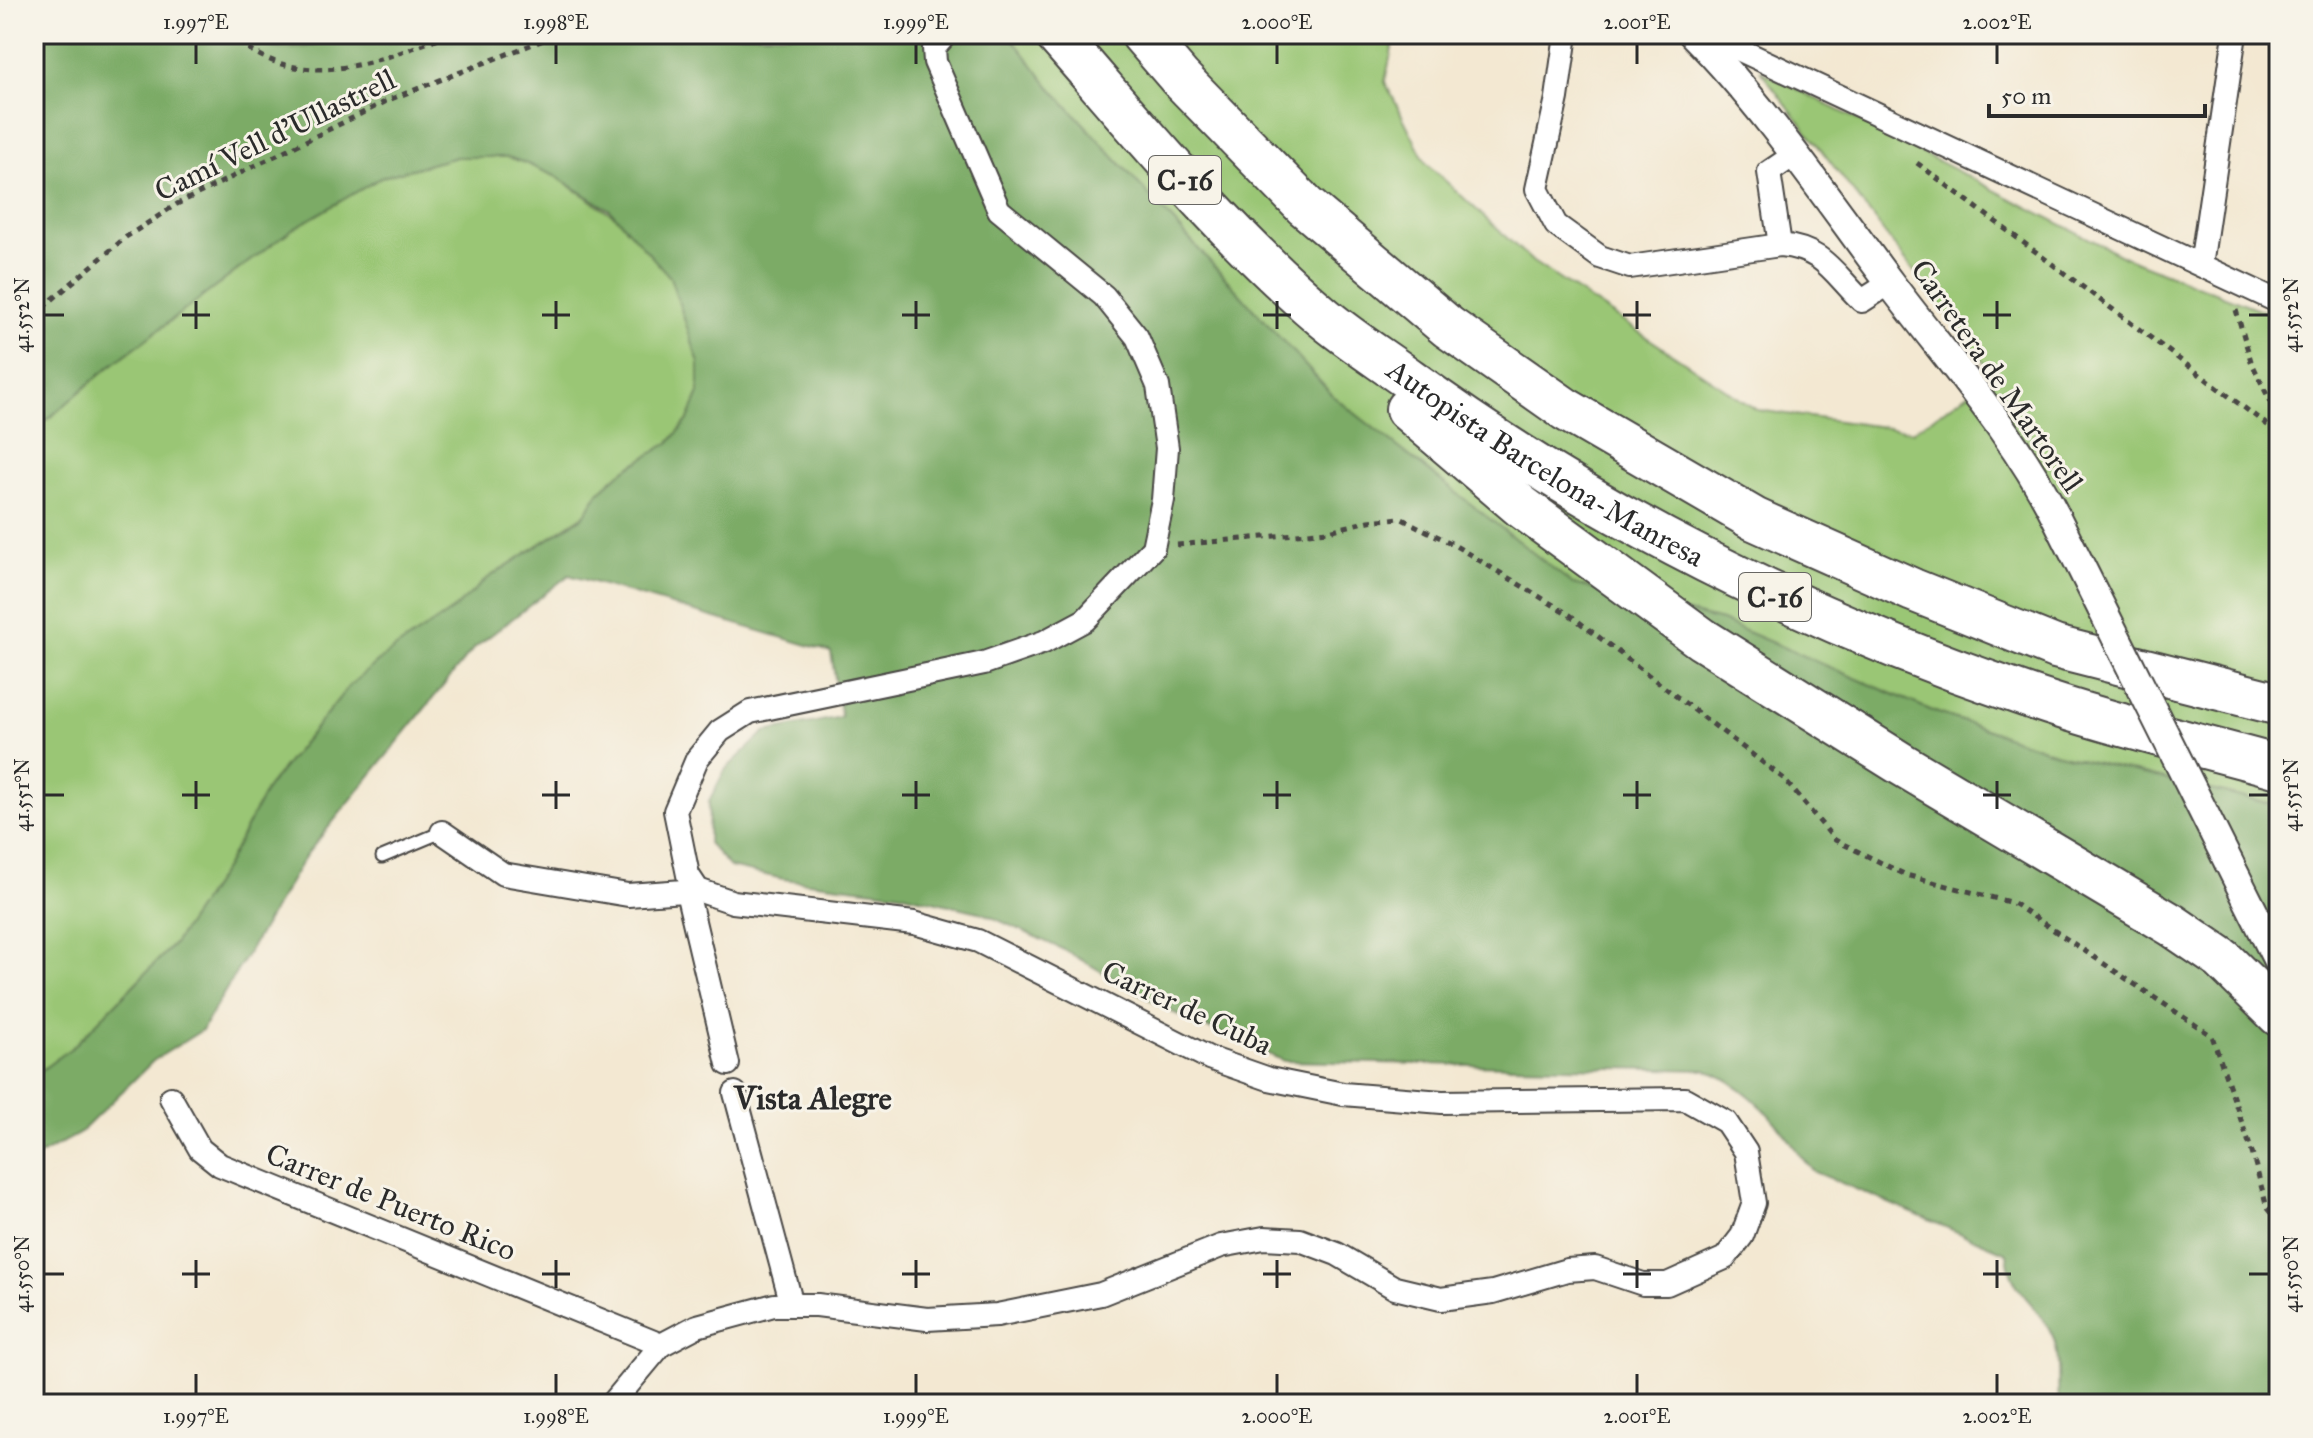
<svg xmlns="http://www.w3.org/2000/svg" width="2313" height="1438" viewBox="0 0 2313 1438" font-family="'IM FELL Great Primer',serif">
<rect width="100%" height="100%" fill="#f7f3e8"/>
<filter id="ink" filterUnits="userSpaceOnUse"><feTurbulence type="fractalNoise" baseFrequency=".0125" numOctaves="2"/><feDisplacementMap in="SourceGraphic" scale="16" xChannelSelector="R" yChannelSelector="G"/><feConvolveMatrix kernelMatrix="1 2 1 2 8 2 1 2 1" color-interpolation-filters="sRGB"/></filter>
<filter id="wash" filterUnits="userSpaceOnUse"><feTurbulence type="fractalNoise" baseFrequency=".006" numOctaves="4" result="noise"/><feDisplacementMap in="SourceGraphic" scale="32" xChannelSelector="R" yChannelSelector="G"/><feGaussianBlur stdDeviation="1.8" result="paint"/><feColorMatrix in="noise" values="0 0 0 0 0 0 0 0 0 0 0 0 0 0 0 0 0 1.4 0 .05"/><feComposite in="paint" operator="in"/></filter>
<g filter="url(#wash)">
<rect width="100%" height="100%" fill="#f3e8d2"/>
<g fill="#9ac674" stroke="#627850" stroke-width="2">
<path d="M 240,34 L 341,34 C 310,51 270,56 240,34 Z"/>
<path d="M 1009,34 L 1395,34 L 1385,82 L 1426,163 L 1533,262 L 1757,410 L 1913,431 L 1994,376 L 1760,70 L 2127,258 L 2279,317 L 2279,806 L 2058,754 L 1935,712 L 1721,621 L 1573,585 L 1334,397 L 1050,87 Z"/>
<path d="M 456,157 L 508,157 L 525,163 L 555,176 L 622,221 L 670,277 L 692,335 L 699,363 L 699,393 L 688,420 L 670,442 L 620,473 L 600,491 L 584,515 L 488,578 L 454,609 L 386,655 L 349,686 L 267,788 L 226,866 L 174,944 L 74,1046 L 34,1076 L 34,431 L 109,367 L 291,230 L 382,177 Z"/>
</g>
<path fill="#7bab66" stroke="#536b48" stroke-width="2" d="M 34,34 L 240,34 C 270,56 310,51 341,34 L 1009,34 L 1050,87 L 1334,397 L 1573,584 L 1721,621 L 1935,712 L 2058,754 L 2279,806 L 2279,1404 L 2059,1404 C 2057,1383 2061,1354 2052,1334 C 2036,1300 2010,1294 2007,1253 L 1815,1172 C 1803,1162 1797,1150 1788,1138 C 1766,1109 1741,1083 1706,1070 L 1284,1061 L 1172,1012 L 1064,950 L 983,913 L 899,893 L 783,879 L 730,867 L 708,843 L 709,801 L 725,770 L 765,732 L 841,717 L 831,652 L 569,575 L 473,649 L 306,855 L 202,1030 L 153,1061 L 79,1134 L 34,1158 L 34,1076 L 74,1046 L 174,944 L 226,866 L 267,788 L 349,686 L 386,655 L 454,609 L 488,578 L 584,516 L 600,491 L 620,473 L 670,442 L 688,420 L 699,393 L 699,363 L 670,277 L 610,210 L 555,176 L 525,163 L 508,157 L 456,157 L 382,177 L 291,230 L 109,367 L 34,431 Z"/>
</g>
<g filter="url(#ink)">
<g fill="none" stroke-linecap="round" stroke-linejoin="round">
<defs>
<path id="service" d="M 382,857 L 442,832"/>
<g id="minor">
<path d="M 1566,34 L 1557,98 L 1537,189 L 1556,225 L 1600,257 L 1630,267 L 1780,245 C 1824,249 1833,273 1862,301 L 1890,283"/>
<path d="M 1706,34 L 2279,302"/>
<path d="M 1780,245 L 1769,172 L 1794,155"/>
<path d="M 2201,265 L 2235,34"/>
<path d="M 442,832 L 503,874 L 628,895 L 698,890"/>
<path d="M 687,892 L 728,1064"/>
<path d="M 735,1093 L 792,1305"/>
<path d="M 171,1098 L 200,1149 L 220,1165 L 661,1345"/>
<path d="M 612,1404 L 661,1345 L 697,1326 L 774,1305 L 817,1305 L 927,1319 L 997,1315 L 1101,1294 L 1221,1246 L 1264,1238 L 1300,1240 L 1337,1254 L 1395,1288 L 1441,1299 L 1493,1292 L 1567,1270 L 1595,1268 L 1643,1284 L 1667,1284 L 1725,1258 L 1742,1236 L 1754,1203 L 1746,1152 L 1726,1122 L 1685,1099 L 1442,1102 L 1343,1094 L 1269,1079 L 1209,1058 L 978,941 L 914,923 L 733,902 L 698,890 L 688,875 L 675,811 L 697,759 L 720,731 L 750,712 L 984,663 L 1044,642 L 1085,620 L 1153,548 L 1163,500 L 1167,448 L 1158,386 L 1137,337 L 1104,296 L 999,210 L 935,62 L 934,48 L 946,34"/>
</g>
<g id="tertiary">
<path d="M 1693,34 C 1767,109 1827,199 1890,283 C 1947,359 2014,433 2056,517"/>
<path d="M 2229,863 L 2279,963"/>
</g>
<g id="motorway">
<path id="s1" d="M 1056,34 C 1141,131 1223,232 1322,316 C 1349,339 1381,359 1410,380 C 1596,516 1802,618 2019,693 C 2104,723 2193,743 2279,767"/>
<path d="M 1142,34 L 1180,78 L 1305,206 L 1448,327 L 1565,409 L 1754,519 L 1913,590 L 2055,647 L 2279,704"/>
<path d="M 1407,409 L 1522,507 L 1702,639 L 1903,765 L 2172,925 L 2222,959 L 2279,1015"/>
</g>
</defs>
<use href="#service" stroke="#494744" stroke-width="15"/>
<use href="#minor" stroke="#494744" stroke-width="26"/>
<use href="#tertiary" stroke="#494744" stroke-width="32"/>
<use href="#motorway" stroke="#494744" stroke-width="46"/>
<g stroke="#494744" stroke-width="5" stroke-dasharray="6 6" stroke-linecap="butt">
<path d="M 229,34 C 298,95 373,64 449,34"/>
<path d="M 1917,163 L 2278,433"/>
<path d="M 2236,310 L 2251,361 L 2279,420"/>
<path d="M 34,315 L 126,237 L 177,204 L 391,99 L 559,34"/>
<path d="M 1177,545 L 1329,531 L 1369,521 L 1400,518 L 1449,542 L 1570,615 L 1783,778 L 1835,840 L 1906,875 L 2013,903 L 2212,1036 L 2251,1149 L 2267,1207 L 2279,1222"/>
</g>
<use href="#service" stroke="#fff" stroke-width="11"/>
<use href="#minor" stroke="#fff" stroke-width="22"/>
<use href="#tertiary" stroke="#fff" stroke-width="28"/>
<use href="#motorway" stroke="#fff" stroke-width="42"/>
<defs>
<path id="tertiary-bridge" d="M 2056,517 L 2229,863"/>
</defs>
<use href="#tertiary-bridge" stroke="#494744" stroke-width="32" stroke-linecap="butt"/>
<use href="#tertiary-bridge" stroke="#fff" stroke-width="28"/>
</g>
</g>
<path fill="none" stroke="#2b2b2b" stroke-width="3" d="M 196,44 L 196,64M 556,44 L 556,64M 916,44 L 916,64M 1277,44 L 1277,64M 1637,44 L 1637,64M 1997,44 L 1997,64M 196,301 L 196,329M 556,301 L 556,329M 916,301 L 916,329M 1277,301 L 1277,329M 1637,301 L 1637,329M 1997,301 L 1997,329M 44,315 L 64,315M 182,315 L 210,315M 542,315 L 570,315M 902,315 L 930,315M 1263,315 L 1291,315M 1623,315 L 1651,315M 1983,315 L 2011,315M 2249,315 L 2269,315M 196,781 L 196,809M 556,781 L 556,809M 916,781 L 916,809M 1277,781 L 1277,809M 1637,781 L 1637,809M 1997,781 L 1997,809M 44,795 L 64,795M 182,795 L 210,795M 542,795 L 570,795M 902,795 L 930,795M 1263,795 L 1291,795M 1623,795 L 1651,795M 1983,795 L 2011,795M 2249,795 L 2269,795M 196,1260 L 196,1288M 556,1260 L 556,1288M 916,1260 L 916,1288M 1277,1260 L 1277,1288M 1637,1260 L 1637,1288M 1997,1260 L 1997,1288M 44,1274 L 64,1274M 182,1274 L 210,1274M 542,1274 L 570,1274M 902,1274 L 930,1274M 1263,1274 L 1291,1274M 1623,1274 L 1651,1274M 1983,1274 L 2011,1274M 2249,1274 L 2269,1274M 196,1374 L 196,1394M 556,1374 L 556,1394M 916,1374 L 916,1394M 1277,1374 L 1277,1394M 1637,1374 L 1637,1394M 1997,1374 L 1997,1394"/>
<g text-anchor="middle" dominant-baseline="central" stroke-width="6" stroke-linejoin="round" paint-order="stroke">
<g fill="#f7f3e8" stroke="#686764" stroke-width="2">
<rect x="1149" y="156" width="72" height="48" rx="6"/>
<rect x="1739" y="573" width="72" height="48" rx="6"/>
</g>
<g font-size="28" font-weight="bold" fill="#2b2b2b">
<text x="1185" y="180">C-16</text>
<text x="1775" y="597">C-16</text>
</g>
<g font-size="30" fill="#2b2b2b" stroke="#f7f3e8">
<text transform="translate(275 135) rotate(-26)">Camí Vell d'Ullastrell</text>
<text transform="translate(1997 376) rotate(55)">Carretera de Martorell</text>
<text stroke="none"><textPath href="#s1" startOffset="656">Autopista Barcelona-Manresa</textPath></text>
<text transform="translate(1187 1008) rotate(25)">Carrer de Cuba</text>
<text transform="translate(391 1202) rotate(22)">Carrer de Puerto Rico</text>
</g>
<g font-size="32" font-weight="bold" fill="#2b2b2b" stroke="#f7f3e8">
<text x="813" y="1098">Vista Alegre</text>
</g>
</g>
<rect width="2313" height="1438" fill="none" stroke="#f7f3e8" stroke-width="88"/>
<path d="M1989 104v12h216v-12" fill="none" stroke="#2b2b2b" stroke-width="4"/>
<text x="2001" y="104" font-size="24" fill="#2b2b2b" stroke="#f7f3e8" stroke-width="6" paint-order="stroke">50 m</text>
<rect x="44" y="44" width="2225" height="1350" fill="none" stroke="#2b2b2b" stroke-width="3"/>
<g font-size="20" text-anchor="middle" fill="#2b2b2b">
<text x="196" y="29">1.997°E</text>
<text x="556" y="29">1.998°E</text>
<text x="916" y="29">1.999°E</text>
<text x="1277" y="29">2.000°E</text>
<text x="1637" y="29">2.001°E</text>
<text x="1997" y="29">2.002°E</text>
<text transform="translate(22 315) rotate(-90)" y="7">41.552°N</text>
<text transform="translate(2291 315) rotate(-90)" y="7">41.552°N</text>
<text transform="translate(22 795) rotate(-90)" y="7">41.551°N</text>
<text transform="translate(2291 795) rotate(-90)" y="7">41.551°N</text>
<text transform="translate(22 1274) rotate(-90)" y="7">41.550°N</text>
<text transform="translate(2291 1274) rotate(-90)" y="7">41.550°N</text>
<text x="196" y="1423">1.997°E</text>
<text x="556" y="1423">1.998°E</text>
<text x="916" y="1423">1.999°E</text>
<text x="1277" y="1423">2.000°E</text>
<text x="1637" y="1423">2.001°E</text>
<text x="1997" y="1423">2.002°E</text>
</g>
</svg>
